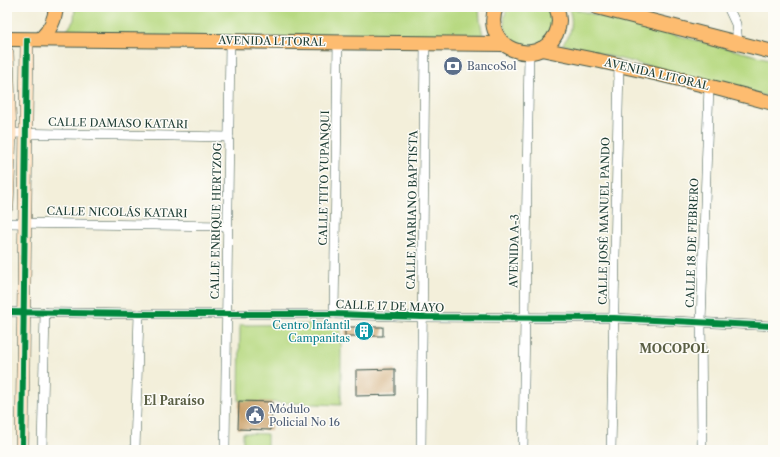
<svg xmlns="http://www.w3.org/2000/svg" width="780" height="457" viewBox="0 0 780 457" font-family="'Libre Caslon Text',serif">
<rect width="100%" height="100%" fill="#fdfcf7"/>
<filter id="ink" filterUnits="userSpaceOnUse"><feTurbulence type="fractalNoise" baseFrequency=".025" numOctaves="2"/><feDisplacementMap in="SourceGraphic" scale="8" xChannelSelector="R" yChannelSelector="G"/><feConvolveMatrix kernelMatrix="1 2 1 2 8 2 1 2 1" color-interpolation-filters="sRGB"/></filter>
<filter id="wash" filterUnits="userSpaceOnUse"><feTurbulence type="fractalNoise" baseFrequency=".012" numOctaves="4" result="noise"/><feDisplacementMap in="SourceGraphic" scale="16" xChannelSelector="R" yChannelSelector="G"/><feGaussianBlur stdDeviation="0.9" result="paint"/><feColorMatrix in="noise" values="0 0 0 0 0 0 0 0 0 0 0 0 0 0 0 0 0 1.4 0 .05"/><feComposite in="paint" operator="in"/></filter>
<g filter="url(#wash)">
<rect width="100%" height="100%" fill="#f3efda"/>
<g fill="#b7d981" stroke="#6b8b5a">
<path d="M 75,7 L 479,7 L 480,21 L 484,40 L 64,35 L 74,20 Z"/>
<path d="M 508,7 L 549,7 C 554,16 554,25 548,33 C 547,35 545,39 543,41 C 522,57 494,32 508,7 Z"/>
<path d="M 569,8 L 773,60 L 773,98 L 562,44 C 573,34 573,21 569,8 Z"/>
<path d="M 341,324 L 341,405 L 239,401 L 240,325 Z"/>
<path d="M 243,433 L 267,434 L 267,450 L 243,450 Z"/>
</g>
<g id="blocks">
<g fill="#c99d63">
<rect x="345" y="327" width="38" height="9"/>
<path d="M 395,369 L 395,395 L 356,396 L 356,370 Z"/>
<path d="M 239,401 L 272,402 L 271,430 L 238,429 Z"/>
</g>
</g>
</g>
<g filter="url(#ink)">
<use href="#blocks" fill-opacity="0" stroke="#3f584d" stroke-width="1"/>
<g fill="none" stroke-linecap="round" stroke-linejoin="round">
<defs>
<g id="street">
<path d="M 728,7 L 736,24 L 738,43"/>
<path d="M 7,133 L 229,137"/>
<path d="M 7,223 L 228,226"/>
<path d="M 7,312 L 139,314 L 334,314 L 422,317 L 614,318 L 773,326"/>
<path d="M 334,314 L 338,42"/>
<path d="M 42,450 L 45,312"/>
<path d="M 135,450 L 139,314"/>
<path d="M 225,450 L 230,41"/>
<path d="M 421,450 L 425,43"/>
<path d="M 523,450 L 529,52"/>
<path d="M 611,450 L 619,64"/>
<path d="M 702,450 L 701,323 L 709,85"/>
</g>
<g id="secondary">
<path d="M 7,53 L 10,133 L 7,206"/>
<path d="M 22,450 L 27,40"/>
</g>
<g id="primary">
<path d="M 496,7 C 480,47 537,71 556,34 C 560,25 560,16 556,7"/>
<path d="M 597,7 L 773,52"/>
<path d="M 7,39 L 503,44"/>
<path d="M 41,39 C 50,30 55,20 56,7"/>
<path d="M 541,49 C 619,64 696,82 773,103"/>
</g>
</defs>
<use href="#street" stroke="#3f584d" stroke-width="10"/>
<use href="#secondary" stroke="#3f584d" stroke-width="14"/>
<use href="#primary" stroke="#3f584d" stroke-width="16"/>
<use href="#street" stroke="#fff" stroke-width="9"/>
<use href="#secondary" stroke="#fee4c6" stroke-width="13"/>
<use href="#primary" stroke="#fdbc70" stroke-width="14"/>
<defs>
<g id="cycleway">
<path d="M 7,312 L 139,314 L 334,314 L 422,317 L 614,318 L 773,326"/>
<path d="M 22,450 L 27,40"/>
</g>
</defs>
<use href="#cycleway" stroke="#fdfcf7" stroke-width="8"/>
<use href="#cycleway" stroke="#00873e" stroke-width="6"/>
</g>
</g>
<defs>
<symbol id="bank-disc" viewBox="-11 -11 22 22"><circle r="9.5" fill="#5c6f8a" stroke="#fdfcf7"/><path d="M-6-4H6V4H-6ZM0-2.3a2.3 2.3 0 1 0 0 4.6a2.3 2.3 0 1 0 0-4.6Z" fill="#fff"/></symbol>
<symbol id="building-disc" viewBox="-11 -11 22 22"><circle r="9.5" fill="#0f9aa8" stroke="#fdfcf7"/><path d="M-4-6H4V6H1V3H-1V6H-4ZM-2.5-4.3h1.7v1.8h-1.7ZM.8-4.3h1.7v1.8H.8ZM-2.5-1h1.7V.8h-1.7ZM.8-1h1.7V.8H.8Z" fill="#fff"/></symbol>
<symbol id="civic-disc" viewBox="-11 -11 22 22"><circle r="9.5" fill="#5c6f8a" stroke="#fdfcf7"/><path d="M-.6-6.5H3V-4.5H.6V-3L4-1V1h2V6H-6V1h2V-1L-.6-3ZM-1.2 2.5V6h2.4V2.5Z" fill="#fff"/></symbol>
</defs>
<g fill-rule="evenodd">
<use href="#bank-disc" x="442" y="55" width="22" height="22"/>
<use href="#building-disc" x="353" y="320" width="22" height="22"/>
<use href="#civic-disc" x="244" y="404" width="22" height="22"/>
</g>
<g text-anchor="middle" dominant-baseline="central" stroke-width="3" stroke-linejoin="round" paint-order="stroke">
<g font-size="11" fill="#1f3d34" stroke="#fdfcf7">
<text transform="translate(272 41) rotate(1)">AVENIDA LITORAL</text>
<text transform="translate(657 74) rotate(13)">AVENIDA LITORAL</text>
<text transform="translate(118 123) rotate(1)">CALLE DAMASO KATARI</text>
<text transform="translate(324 178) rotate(-89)">CALLE TITO YUPANQUI</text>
<text transform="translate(412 210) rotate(-89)">CALLE MARIANO BAPTISTA</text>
<text transform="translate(117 212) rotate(1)">CALLE NICOLÁS KATARI</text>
<text transform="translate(216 221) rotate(-89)">CALLE ENRIQUE HERTZOG</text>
<text transform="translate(604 221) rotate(-89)">CALLE JOSÉ MANUEL PANDO</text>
<text transform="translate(692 243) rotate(-88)">CALLE 18 DE FEBRERO</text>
<text transform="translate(514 251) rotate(-89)">AVENIDA A-3</text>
<text transform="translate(390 306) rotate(2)">CALLE 17 DE MAYO</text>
</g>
<g font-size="11" fill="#4e5e75" stroke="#fdfcf7" text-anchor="start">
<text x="467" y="66">BancoSol</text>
<text x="269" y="409">Módulo<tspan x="269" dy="13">Policial No 16</tspan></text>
</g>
<g font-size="11" fill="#0d838f" stroke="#fdfcf7" text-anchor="end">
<text x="350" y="325">Centro Infantil<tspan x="350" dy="13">Campanitas</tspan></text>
</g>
<g font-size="12" font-weight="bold" fill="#5a5f44" stroke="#fdfcf7">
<text x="674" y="348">MOCOPOL</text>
<text x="174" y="400">El Paraíso</text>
</g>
</g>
<rect width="780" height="457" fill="none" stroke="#fdfcf7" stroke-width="24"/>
</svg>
